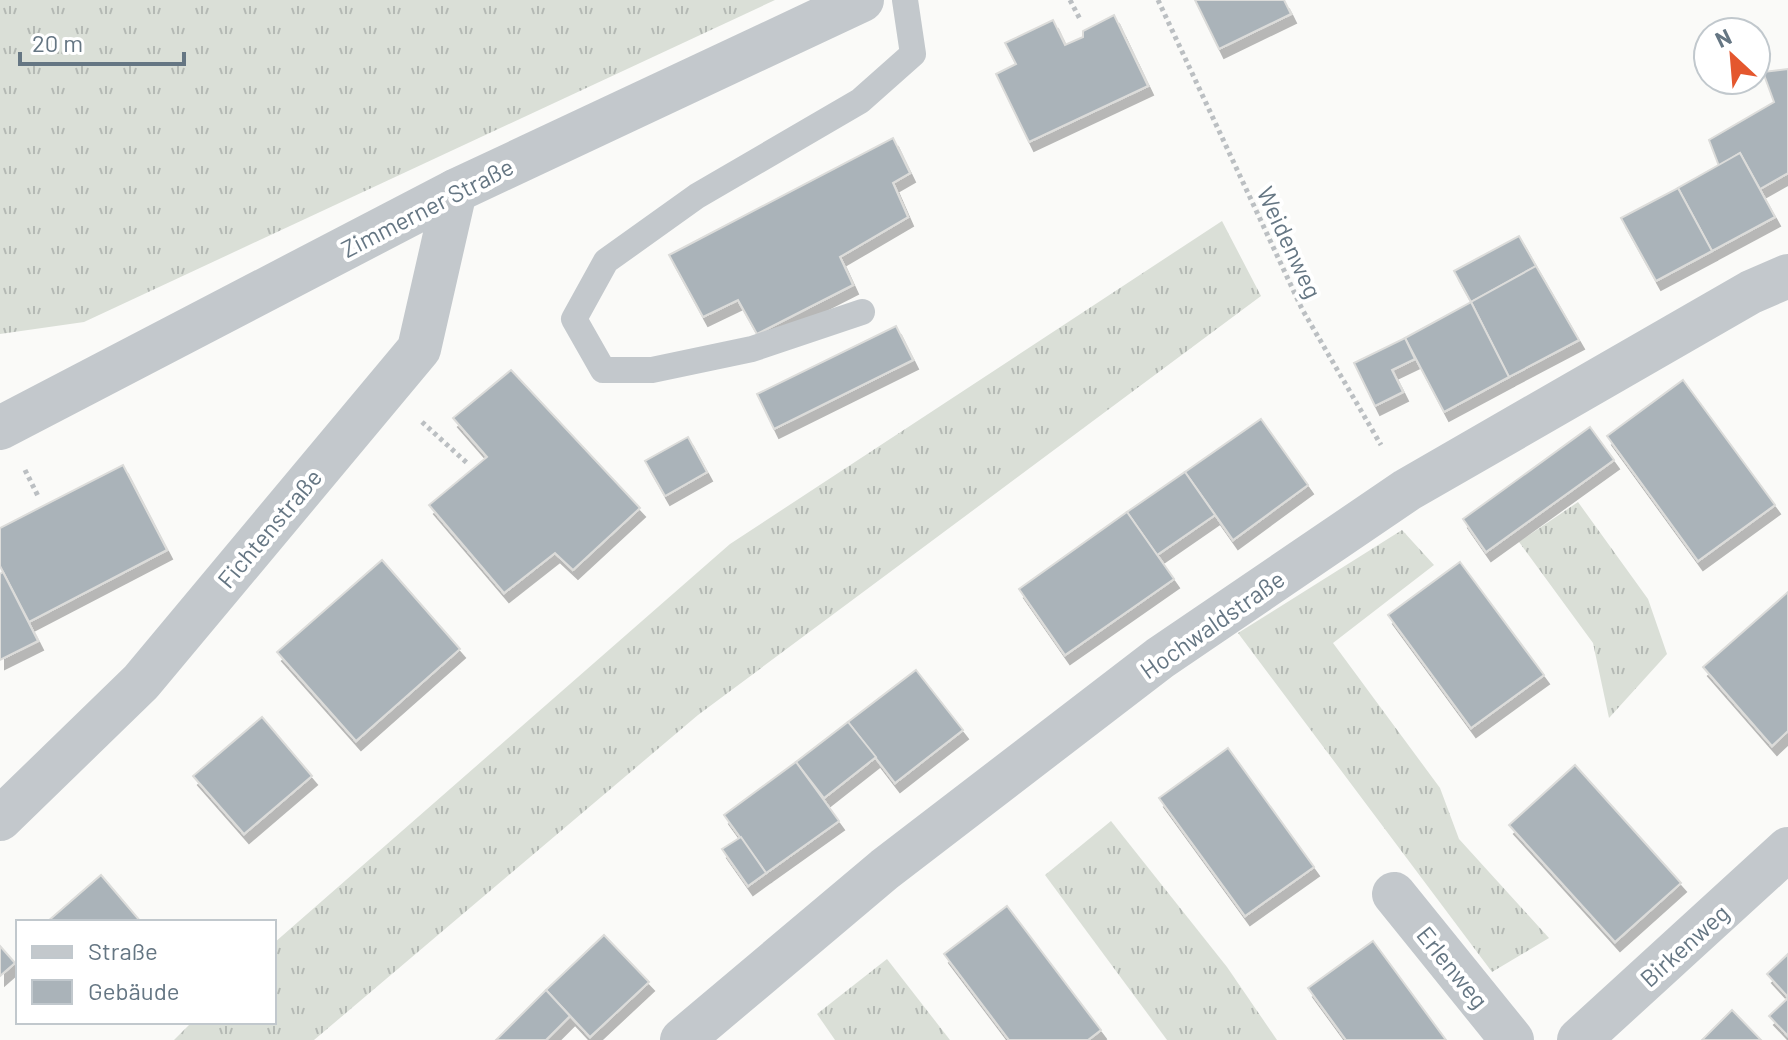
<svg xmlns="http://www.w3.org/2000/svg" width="1788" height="1040" viewBox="0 0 1788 1040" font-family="Barlow,sans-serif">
<defs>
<pattern id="grass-tufts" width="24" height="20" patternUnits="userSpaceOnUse" patternTransform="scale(2)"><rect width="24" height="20" fill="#dadfd7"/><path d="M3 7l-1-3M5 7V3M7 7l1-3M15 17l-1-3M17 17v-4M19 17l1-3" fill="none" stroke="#b4b9b4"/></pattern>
<filter id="shadow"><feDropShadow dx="5" dy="9" stdDeviation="0" flood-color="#0004"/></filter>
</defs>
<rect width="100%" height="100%" fill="#fafaf8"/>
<g fill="url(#grass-tufts)">
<path d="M 0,0 L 775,0 L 84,322 L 0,334 Z"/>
<path d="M 1222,221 L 1261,296 L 698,715 L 314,1040 L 174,1040 L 192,1022 L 274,1022 L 274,943 L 730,544 Z"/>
<path d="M 1578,502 L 1648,599 L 1667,654 L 1609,718 L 1593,643 L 1519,542 Z"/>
<path d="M 1402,530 L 1434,565 L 1333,643 L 1440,788 L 1459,839 L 1549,938 L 1492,972 L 1238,633 Z"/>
<path d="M 1111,821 L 1227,967 L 1277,1040 L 1167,1040 L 1045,875 Z"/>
<path d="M 887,959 L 950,1040 L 835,1040 L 817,1014 Z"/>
</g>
<g fill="#aab3b9" stroke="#dcdcda" stroke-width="2" filter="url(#shadow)">
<path d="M 1195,0 L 1284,0 L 1291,14 L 1219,49 Z"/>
<path d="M 1114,15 L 1148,86 L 1029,142 L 996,74 L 1016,64 L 1005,43 L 1053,20 L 1065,45 L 1083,37 L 1083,31 Z"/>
<path d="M 1788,69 L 1788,173 L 1760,189 L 1740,153 L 1719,166 L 1709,140 L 1774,102 L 1763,72 Z"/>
<path d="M 893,138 L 910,173 L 893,183 L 908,217 L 840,257 L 853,285 L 757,334 L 738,300 L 703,317 L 669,255 Z"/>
<path d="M 1740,153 L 1775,217 L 1712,251 L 1678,188 Z"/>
<path d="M 1678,188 L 1712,251 L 1656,281 L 1621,218 Z"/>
<path d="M 1519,236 L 1536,266 L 1471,302 L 1454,271 Z"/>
<path d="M 1536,266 L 1579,340 L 1509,377 L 1471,302 Z"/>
<path d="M 1471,302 L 1509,377 L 1444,412 L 1405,338 Z"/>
<path d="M 896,326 L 913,360 L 774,429 L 757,394 Z"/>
<path d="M 1405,338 L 1415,359 L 1392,370 L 1403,392 L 1375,406 L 1354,363 Z"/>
<path d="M 511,370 L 640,508 L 573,570 L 555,553 L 504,593 L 429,505 L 487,457 L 453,418 Z"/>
<path d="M 1683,380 L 1775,505 L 1698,561 L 1607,436 Z"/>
<path d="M 1261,419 L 1308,485 L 1233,540 L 1185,472 Z"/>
<path d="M 1590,427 L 1614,460 L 1486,552 L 1463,519 Z"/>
<path d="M 688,437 L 707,472 L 665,496 L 645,461 Z"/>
<path d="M 123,465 L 167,550 L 29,622 L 0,566 L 0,528 Z"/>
<path d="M 1185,472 L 1215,515 L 1157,555 L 1127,512 Z"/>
<path d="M 1127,512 L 1174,579 L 1065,655 L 1019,589 Z"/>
<path d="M 382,560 L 460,649 L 356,741 L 277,652 Z"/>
<path d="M 1460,562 L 1544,675 L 1471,728 L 1388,615 Z"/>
<path d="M 3,572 L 38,641 L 0,660 L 0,574 Z"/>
<path d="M 1788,592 L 1788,731 L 1772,746 L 1703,667 Z"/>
<path d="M 916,670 L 963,730 L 895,783 L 848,722 Z"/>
<path d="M 262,717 L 312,776 L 244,834 L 193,776 Z"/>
<path d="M 848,722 L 876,757 L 824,798 L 796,762 Z"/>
<path d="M 1228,748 L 1314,867 L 1245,916 L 1159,798 Z"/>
<path d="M 796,762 L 839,821 L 766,873 L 724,815 Z"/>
<path d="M 1575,765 L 1681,883 L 1615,942 L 1509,825 Z"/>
<path d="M 741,837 L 766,873 L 748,886 L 722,849 Z"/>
<path d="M 101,875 L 141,922 L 47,922 Z"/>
<path d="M 1007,906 L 1101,1030 L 1088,1040 L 1009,1040 L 944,954 Z"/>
<path d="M 604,935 L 649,982 L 590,1037 L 546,990 Z"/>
<path d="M 1373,941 L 1446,1040 L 1346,1040 L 1308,988 Z"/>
<path d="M 0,946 L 15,963 L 0,976 Z"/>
<path d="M 1788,954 L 1788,997 L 1767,974 Z"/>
<path d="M 546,990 L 570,1016 L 546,1040 L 496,1040 Z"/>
<path d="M 1788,998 L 1788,1036 L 1769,1016 Z"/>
<path d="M 1732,1010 L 1761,1040 L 1702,1040 Z"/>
</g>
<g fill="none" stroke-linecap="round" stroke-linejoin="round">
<g stroke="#bbbfc2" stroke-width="5" stroke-dasharray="4 4" stroke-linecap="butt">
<path d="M 1070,0 L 1081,21"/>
<path d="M 1158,0 L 1302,309 L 1381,445"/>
<path d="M 422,422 L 467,463"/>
<path d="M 25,470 L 39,498"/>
</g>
<path stroke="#c3c8cc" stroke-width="26" d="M 862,312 L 752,349 L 652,370 L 603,370 L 574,319 L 606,261 L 697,196 L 860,101 L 913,54 L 905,0"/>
<g stroke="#c3c8cc" stroke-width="44">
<path d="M 0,428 L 455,191 L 862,0"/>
<path d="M 0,819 L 141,682 L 419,349 L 455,191"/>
<path d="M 1394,894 L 1512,1040"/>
<path d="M 682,1040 L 885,869 L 1160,658 L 1407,490 L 1751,292 L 1788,276"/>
<path d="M 1579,1040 L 1788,849"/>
</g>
</g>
<g text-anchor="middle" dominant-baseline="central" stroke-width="8" stroke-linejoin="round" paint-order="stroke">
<g font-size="24" fill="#657683" stroke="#fff">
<text transform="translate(427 207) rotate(-27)">Zimmerner Straße</text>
<text transform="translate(1290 242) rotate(65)">Weidenweg</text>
<text transform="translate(269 528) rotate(-50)">Fichtenstraße</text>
<text transform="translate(1212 624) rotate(-35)">Hochwaldstraße</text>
<text transform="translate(1684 945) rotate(-42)">Birkenweg</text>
<text transform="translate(1453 967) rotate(51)">Erlenweg</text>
</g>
</g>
<rect x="16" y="920" width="260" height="104" fill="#ffffff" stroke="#c1c8cd" stroke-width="2"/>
<rect x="32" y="946" width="40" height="12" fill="#c3c8cc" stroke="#c1c8cd" stroke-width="2"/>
<text x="88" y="960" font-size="24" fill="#657683">Straße</text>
<rect x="32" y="980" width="40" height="24" fill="#aab3b9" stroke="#c1c8cd" stroke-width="2"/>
<text x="88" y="1000" font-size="24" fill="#657683">Gebäude</text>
<g transform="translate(1732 56) rotate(334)"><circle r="38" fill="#ffffff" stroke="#c1c8cd" stroke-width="2"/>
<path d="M0-6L14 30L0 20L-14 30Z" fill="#e4572e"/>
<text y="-12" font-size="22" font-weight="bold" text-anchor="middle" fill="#657683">N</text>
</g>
<path d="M20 52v12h164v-12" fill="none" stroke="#657683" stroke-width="4"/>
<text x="32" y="52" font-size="24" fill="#657683" stroke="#ffffff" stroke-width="6" paint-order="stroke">20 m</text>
</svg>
